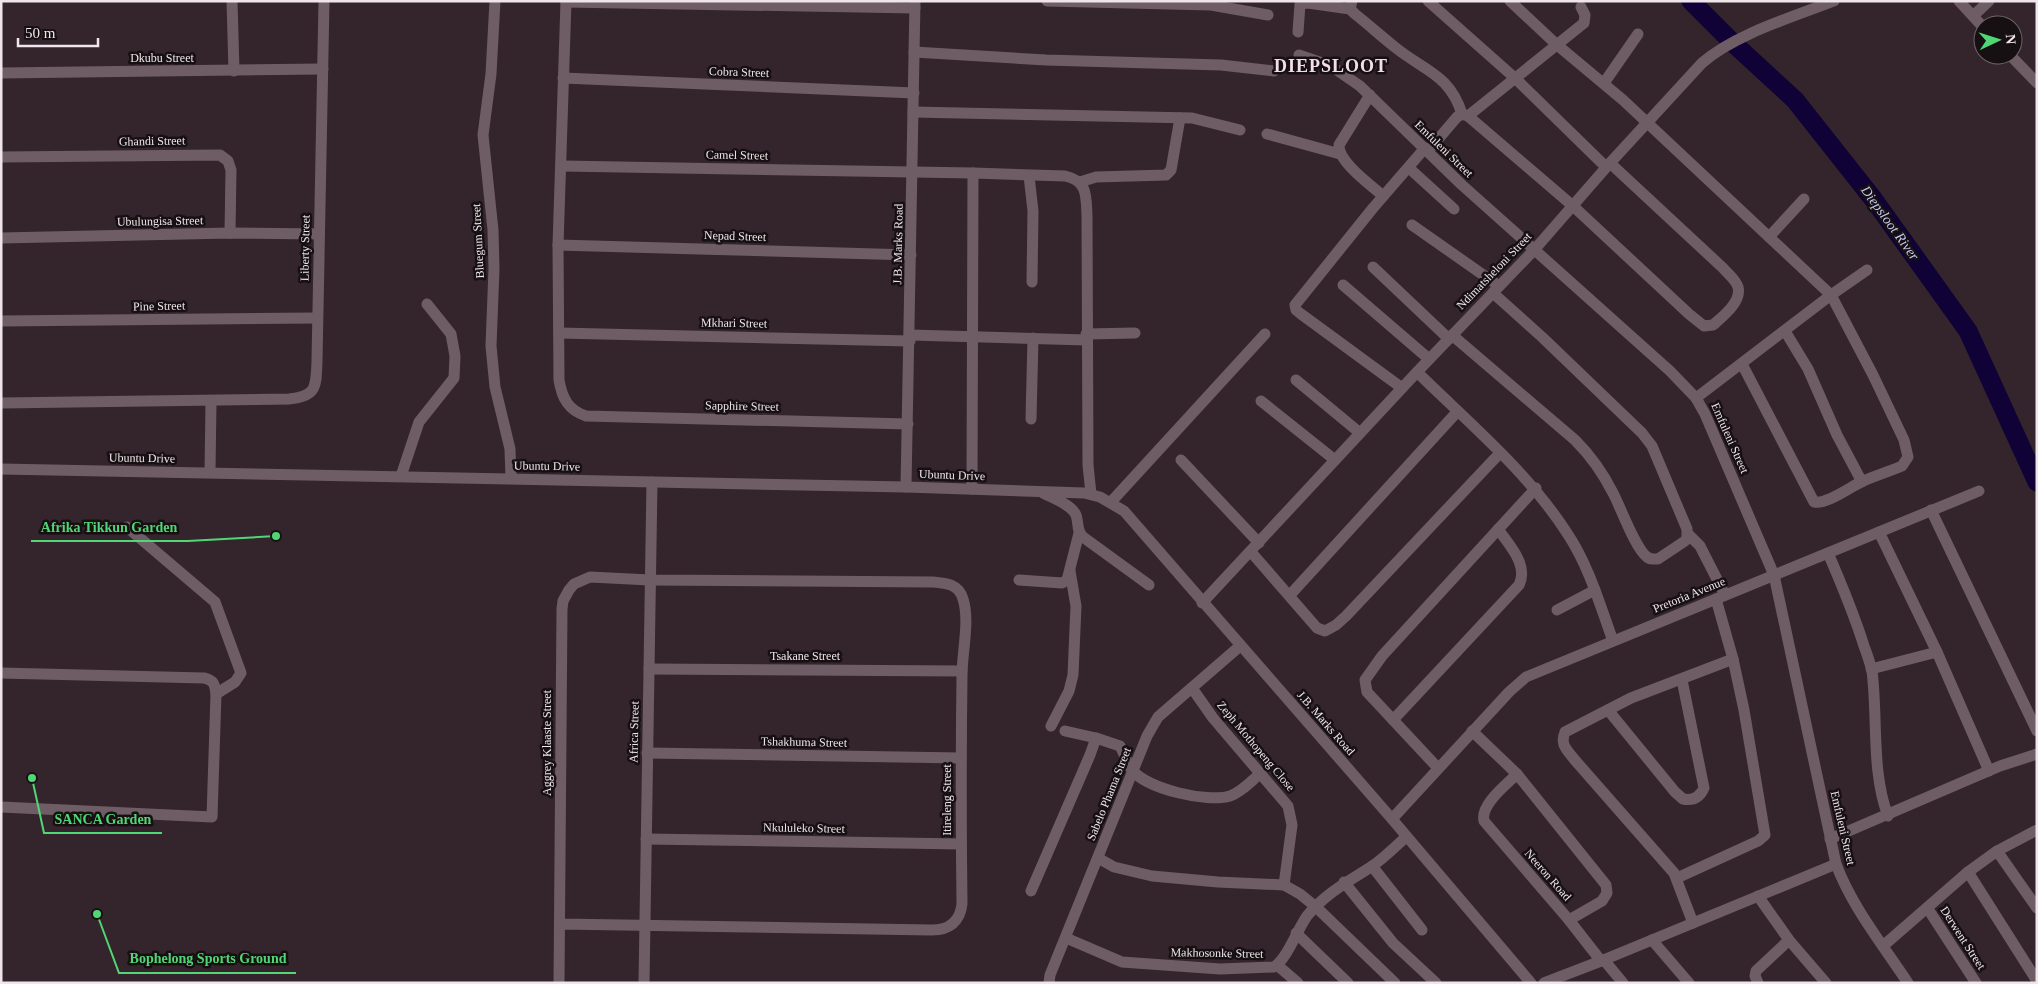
<svg xmlns="http://www.w3.org/2000/svg" width="2038" height="984" viewBox="0 0 2038 984" font-family="'Times New Roman',serif">
<rect width="100%" height="100%" fill="#34252c"/>
<g fill="none" stroke-linecap="round" stroke-linejoin="round">
<path stroke="#100237" stroke-width="19" d="M 1691,1 L 1733,43 L 1795,100 L 1874,200 L 1968,331 L 2037,482"/>
<g stroke="#6f5d65" stroke-width="11">
<path d="M 232,1 L 234,71"/>
<path d="M 495,1 L 491,74 L 483,135 L 493,230 L 494,269 L 491,346 L 495,387 L 510,449 L 511,478"/>
<path d="M 566,1 L 558,245 L 559,380 C 562,398 568,410 586,416 L 908,424"/>
<path d="M 1047,1 L 1211,5 L 1268,15"/>
<path d="M 1352,1 L 1350,9 L 1355,14 C 1369,25 1382,37 1396,48 C 1425,71 1450,75 1462,114"/>
<path d="M 1428,1 L 1516,79 L 1606,167"/>
<path d="M 1510,1 L 1556,44 L 1623,100 L 1831,295 L 1873,375 L 1904,440 L 1908,457 L 1902,466 C 1888,472 1874,476 1861,482 C 1849,488 1826,505 1814,502 L 1742,364"/>
<path d="M 1959,1 L 1983,27"/>
<path d="M 566,2 L 915,8"/>
<path d="M 1973,16 L 1989,1"/>
<path d="M 1298,32 L 1300,4 L 1308,3 L 1350,9"/>
<path d="M 914,52 L 1046,60 L 1221,65 L 1274,71"/>
<path d="M 1299,55 L 1331,66 L 1360,86 L 1462,185 L 1670,371 L 1696,398 L 1705,414 L 1774,575 L 1836,864 C 1852,907 1883,945 1908,983"/>
<path d="M 2010,55 L 2037,83"/>
<path d="M 1,73 L 323,69"/>
<path d="M 563,78 L 914,93"/>
<path d="M 1604,83 L 1638,34"/>
<path d="M 1370,95 L 1339,145 C 1338,162 1371,185 1383,196"/>
<path d="M 913,112 L 1192,118 L 1240,130"/>
<path d="M 1468,116 L 1584,23 L 1585,15 L 1581,7"/>
<path d="M 1267,134 L 1340,154"/>
<path d="M 1428,151 L 1457,117 L 1462,114 L 1468,116 L 1573,206 L 1689,314 L 1704,326 L 1713,325 C 1722,317 1742,302 1738,287 C 1736,280 1728,274 1723,268 L 1610,163"/>
<path d="M 1,157 L 220,155 L 228,161 L 231,170 L 230,233"/>
<path d="M 562,166 L 973,173 L 1065,176 C 1088,181 1086,196 1087,216 L 1088,465 L 1091,494"/>
<path d="M 1409,168 L 1454,209"/>
<path d="M 1029,176 L 1033,211 L 1032,282"/>
<path d="M 1080,182 L 1096,177 L 1166,175 L 1171,170 L 1180,118"/>
<path d="M 1412,225 L 1499,286"/>
<path d="M 1769,237 L 1804,199"/>
<path d="M 1,238 L 230,233 L 319,234"/>
<path d="M 558,245 L 911,255"/>
<path d="M 1373,267 L 1449,339"/>
<path d="M 1343,285 L 1429,359"/>
<path d="M 1,321 L 317,318"/>
<path d="M 1785,331 L 1808,369 L 1837,435 L 1862,482"/>
<path d="M 559,333 L 910,341"/>
<path d="M 1086,334 L 1135,333"/>
<path d="M 910,335 L 1086,340"/>
<path d="M 1452,335 L 1575,440 C 1591,456 1603,473 1613,493 C 1621,508 1635,548 1647,557 C 1651,560 1654,559 1658,559 L 1685,541 L 1687,538 L 1687,529 L 1652,446 L 1642,433 L 1542,337 L 1493,293"/>
<path d="M 1417,372 C 1469,423 1527,471 1567,533 C 1589,566 1600,605 1613,641"/>
<path d="M 1296,380 L 1360,433"/>
<path d="M 1402,388 L 1301,314 L 1296,310 L 1295,305 L 1373,208 L 1425,148"/>
<path d="M 1696,398 L 1831,295 L 1867,270"/>
<path d="M 1261,401 L 1335,460"/>
<path d="M 1,403 L 289,399 C 317,396 316,387 317,361 L 324,1"/>
<path d="M 1031,419 L 1033,338"/>
<path d="M 1181,460 L 1259,543"/>
<path d="M 1,469 L 906,487 L 1084,493 L 1100,497 L 1124,511 L 1392,819 L 1531,983"/>
<path d="M 210,472 L 211,402"/>
<path d="M 401,476 L 419,422 L 454,378 L 455,356 L 451,334 L 427,304"/>
<path d="M 906,487 L 915,1"/>
<path d="M 972,489 L 973,173"/>
<path d="M 1043,493 C 1052,498 1071,504 1076,515 C 1079,523 1076,530 1083,537 L 1149,585"/>
<path d="M 1111,502 L 1265,334"/>
<path d="M 1931,510 L 2037,731"/>
<path d="M 127,527 L 215,602 L 241,673 L 235,682 L 216,694"/>
<path d="M 1879,532 L 1937,652 L 1989,771"/>
<path d="M 1688,534 L 1700,546 L 1725,595"/>
<path d="M 1251,552 L 1317,628 L 1325,631 L 1336,625 L 1346,616 L 1500,453"/>
<path d="M 1828,553 C 1841,583 1854,614 1864,646 C 1867,654 1870,663 1872,671 C 1878,718 1871,771 1888,816"/>
<path d="M 1019,580 L 1062,583 L 1067,580 L 1079,533"/>
<path d="M 1290,595 L 1457,412"/>
<path d="M 1202,603 L 1417,372 L 1535,249 L 1610,163 L 1702,63 C 1735,34 1793,17 1834,1"/>
<path d="M 1557,610 L 1595,590"/>
<path d="M 649,669 L 962,671"/>
<path d="M 1871,669 L 1937,652"/>
<path d="M 1,673 L 204,678 C 214,680 215,685 216,694 L 212,817 L 1,807"/>
<path d="M 1192,688 L 1213,718 L 1288,806 L 1292,825 L 1284,885"/>
<path d="M 1608,710 L 1675,792 L 1683,799 C 1693,801 1700,797 1704,788 L 1682,680"/>
<path d="M 1393,720 L 1519,585 C 1529,565 1509,545 1498,529"/>
<path d="M 1051,726 L 1069,691 L 1073,675 L 1076,606 L 1070,571"/>
<path d="M 1065,731 L 1096,738 L 1120,746 C 1124,753 1127,763 1132,770 C 1147,789 1207,803 1230,796 C 1242,792 1251,781 1261,773"/>
<path d="M 1472,731 L 1517,774 L 1606,885 L 1607,893 L 1602,901 L 1569,920"/>
<path d="M 647,753 L 961,758"/>
<path d="M 1437,767 L 1367,692 L 1365,680 L 1382,656 L 1536,488"/>
<path d="M 1517,774 C 1506,785 1480,805 1484,821 L 1569,920 L 1601,961"/>
<path d="M 1392,819 L 1509,692 L 1526,677 L 1979,491"/>
<path d="M 646,839 L 961,844"/>
<path d="M 1830,839 L 2000,766 L 2037,754"/>
<path d="M 1997,851 L 2037,908"/>
<path d="M 1098,858 L 1114,867 L 1152,876 L 1218,882 L 1284,885 L 1300,894 L 1316,907 L 1395,983"/>
<path d="M 1372,866 L 1422,930"/>
<path d="M 1968,872 L 2037,981"/>
<path d="M 1677,878 L 1758,841 L 1765,835 L 1744,710 L 1733,659 L 1716,599"/>
<path d="M 1344,882 L 1393,943 L 1436,983"/>
<path d="M 1031,891 L 1090,755 L 1096,738"/>
<path d="M 1758,896 L 1789,940 L 1826,983"/>
<path d="M 1928,909 L 1976,983"/>
<path d="M 1693,923 L 1674,873 L 1574,759 C 1566,749 1560,744 1565,732 L 1631,698 L 1733,659"/>
<path d="M 1296,933 L 1348,983"/>
<path d="M 1066,938 L 1122,962 L 1220,969 L 1274,967 C 1287,959 1297,930 1307,916 C 1325,894 1347,882 1371,867 C 1383,859 1395,847 1406,837"/>
<path d="M 1652,940 L 1689,983"/>
<path d="M 1883,946 L 1968,872 L 1997,851 L 2037,830"/>
<path d="M 1604,960 L 1623,983"/>
<path d="M 1277,965 L 1298,983"/>
<path d="M 559,983 L 562,609 L 563,601 L 569,590 L 574,584 L 590,577 L 650,580 L 933,582 C 946,583 959,584 963,599 C 970,620 962,653 962,675 C 961,752 961,828 962,904 C 960,922 949,930 932,930 L 560,924"/>
<path d="M 644,983 L 652,482"/>
<path d="M 1049,983 L 1050,975 L 1147,736 L 1158,717 L 1240,646"/>
<path d="M 1544,983 L 1601,961 L 1836,864"/>
<path d="M 1758,983 L 1755,976 L 1756,971 L 1789,940"/>
</g>
</g>
<g text-anchor="middle" dominant-baseline="central" stroke-width="5" stroke-linejoin="round" paint-order="stroke">
<g font-size="12" fill="#f0e5ea" stroke="#171013">
<text x="162" y="58">Dkubu Street</text>
<text transform="translate(739 72) rotate(2)">Cobra Street</text>
<text transform="translate(152 141) rotate(-1)">Ghandi Street</text>
<text transform="translate(1444 149) rotate(44)">Emfuleni Street</text>
<text transform="translate(737 155) rotate(1)">Camel Street</text>
<text transform="translate(160 221) rotate(-1)">Ubulungisa Street</text>
<text transform="translate(735 236) rotate(2)">Nepad Street</text>
<text transform="translate(478 241) rotate(-93)">Bluegum Street</text>
<text transform="translate(898 244) rotate(-89)">J.B. Marks Road</text>
<text transform="translate(305 248) rotate(-89)">Liberty Street</text>
<text transform="translate(1494 271) rotate(-46)">Ndimatsheloni Street</text>
<text transform="translate(159 306) rotate(-1)">Pine Street</text>
<text transform="translate(734 323) rotate(1)">Mkhari Street</text>
<text transform="translate(742 406) rotate(1)">Sapphire Street</text>
<text transform="translate(1730 438) rotate(66)">Emfuleni Street</text>
<text transform="translate(142 458) rotate(1)">Ubuntu Drive</text>
<text transform="translate(547 466) rotate(1)">Ubuntu Drive</text>
<text transform="translate(952 475) rotate(2)">Ubuntu Drive</text>
<text transform="translate(1689 595) rotate(-22)">Pretoria Avenue</text>
<text x="805" y="656">Tsakane Street</text>
<text transform="translate(1326 723) rotate(49)">J.B. Marks Road</text>
<text transform="translate(634 732) rotate(-89)">Africa Street</text>
<text transform="translate(804 742) rotate(1)">Tshakhuma Street</text>
<text transform="translate(547 743) rotate(-90)">Aggrey Klaaste Street</text>
<text transform="translate(1256 746) rotate(50)">Zeph Mothopeng Close</text>
<text transform="translate(1109 794) rotate(-68)">Sabelo Phama Street</text>
<text transform="translate(947 800) rotate(-90)">Itireleng Street</text>
<text transform="translate(804 828) rotate(1)">Nkululeko Street</text>
<text transform="translate(1843 828) rotate(77)">Emfuleni Street</text>
<text transform="translate(1548 875) rotate(49)">Neeron Road</text>
<text transform="translate(1963 938) rotate(57)">Derwent Street</text>
<text transform="translate(1217 953) rotate(1)">Makhosonke Street</text>
</g>
<g font-size="14" font-style="italic" fill="#c9caf4" stroke="#171013">
<text transform="translate(1890 223) rotate(54)">Diepsloot River</text>
</g>
<g font-size="18" font-weight="bold" letter-spacing="1" fill="#f3dde7" stroke="#171013">
<text x="1331" y="66">DIEPSLOOT</text>
</g>
</g>
<path fill="none" stroke="#50d674" stroke-width="2" d="M276 536L188 541H31M32 778L44 833H162M97 914L119 973H296"/>
<g fill="#50d674" stroke="#171013" stroke-width="2">
<circle cx="276" cy="536" r="5"/>
<circle cx="32" cy="778" r="5"/>
<circle cx="97" cy="914" r="5"/>
</g>
<g font-size="14" text-anchor="middle" font-weight="bold" fill="#50d674" stroke="#171013" stroke-width="5" stroke-linejoin="round" paint-order="stroke">
<text x="109" y="532">Afrika Tikkun Garden</text>
<text x="103" y="824">SANCA Garden</text>
<text x="208" y="963">Bophelong Sports Ground</text>
</g>
<rect width="2038" height="984" fill="none" stroke="#f0e5ea" stroke-width="5"/>
<g transform="translate(1998 40) rotate(86)"><circle r="24" fill="#171013" stroke="#6e6569"/>
<path d="M0-4L9 19L0 12L-9 19Z" fill="#50d674"/>
<text y="-8" font-size="14" font-weight="bold" text-anchor="middle" fill="#f0e5ea">N</text>
</g>
<path d="M18 38v8h80v-8" fill="none" stroke="#f0e5ea" stroke-width="2.5"/>
<text x="25" y="38" font-size="15" fill="#f0e5ea" stroke="#171013" stroke-width="4" paint-order="stroke">50 m</text>
</svg>
